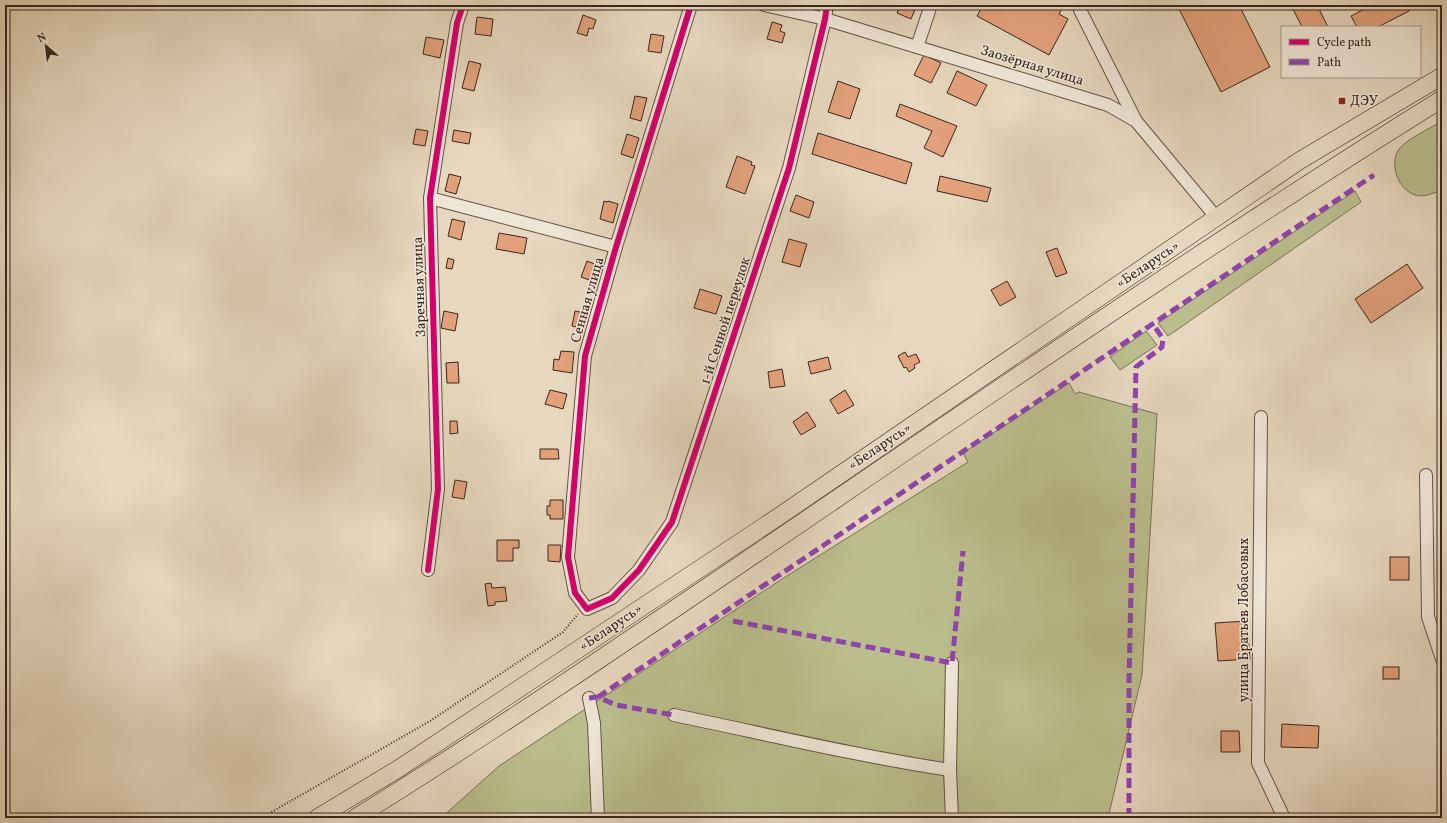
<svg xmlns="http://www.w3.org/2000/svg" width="1447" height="823" viewBox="0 0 1447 823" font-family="Vollkorn,serif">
<rect width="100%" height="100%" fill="#e6d7be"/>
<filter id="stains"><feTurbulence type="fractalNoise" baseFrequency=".005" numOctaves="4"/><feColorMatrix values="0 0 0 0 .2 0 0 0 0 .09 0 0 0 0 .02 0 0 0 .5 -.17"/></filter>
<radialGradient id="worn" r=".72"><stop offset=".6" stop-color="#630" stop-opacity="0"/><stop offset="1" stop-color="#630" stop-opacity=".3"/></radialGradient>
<g fill="#bbbd8d" stroke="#797256">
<path d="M 1442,121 L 1442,191 C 1435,192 1427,196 1421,196 C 1398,195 1386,160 1402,146 C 1411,137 1431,128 1442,121 Z"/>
<path d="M 1355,191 L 1361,202 L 1168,336 L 1158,323 Z"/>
<path d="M 1146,331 L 1157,345 L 1120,370 L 1110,357 Z"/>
<path d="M 1069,383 L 1075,394 L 1079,392 L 1157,414 L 1142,675 L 1108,818 L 441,818 L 499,766 L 782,579 L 968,462 L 963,453 Z"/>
</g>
<g fill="#e2a17b" stroke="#37261f">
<path d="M 900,5 L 917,5 L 911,19 L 897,13 Z"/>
<path d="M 983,5 L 1064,5 L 1059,14 L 1068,19 L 1049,55 L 977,16 Z"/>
<path d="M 1177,5 L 1239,5 L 1270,67 L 1221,92 Z"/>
<path d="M 1291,5 L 1317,5 L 1328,27 L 1302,27 Z"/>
<path d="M 1372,5 L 1406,5 L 1409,11 L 1378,27 L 1357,27 L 1351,16 Z"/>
<path d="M 583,15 L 596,20 L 593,29 L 589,28 L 587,36 L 577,33 Z"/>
<path d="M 477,17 L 493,19 L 491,36 L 475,34 Z"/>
<path d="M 772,22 L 782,25 L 780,31 L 785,33 L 782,43 L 767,39 Z"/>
<path d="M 651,34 L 664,36 L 661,53 L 648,51 Z"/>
<path d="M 426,37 L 444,40 L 440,58 L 423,54 Z"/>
<path d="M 924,55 L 941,63 L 931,83 L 914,75 Z"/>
<path d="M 469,61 L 481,64 L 474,91 L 462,88 Z"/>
<path d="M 957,71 L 987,85 L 976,106 L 947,93 Z"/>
<path d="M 838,81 L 860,89 L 850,119 L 828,112 Z"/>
<path d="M 635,96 L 647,98 L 641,121 L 630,118 Z"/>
<path d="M 900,104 L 957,126 L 943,157 L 924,148 L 932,131 L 896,116 Z"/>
<path d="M 416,129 L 428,131 L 425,146 L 413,144 Z"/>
<path d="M 454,130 L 471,133 L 469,144 L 452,141 Z"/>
<path d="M 818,133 L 912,163 L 906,184 L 812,154 Z"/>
<path d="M 627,134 L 639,138 L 633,158 L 621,154 Z"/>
<path d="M 737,156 L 752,162 L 751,165 L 755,166 L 745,194 L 726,187 Z"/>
<path d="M 449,174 L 461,177 L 456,194 L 445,191 Z"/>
<path d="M 940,176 L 991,188 L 987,202 L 937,191 Z"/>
<path d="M 796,195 L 814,202 L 809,218 L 790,211 Z"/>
<path d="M 604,201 L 607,202 L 608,201 L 618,204 L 613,223 L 600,219 Z"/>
<path d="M 452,219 L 465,222 L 461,240 L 448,236 Z"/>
<path d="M 499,233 L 527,238 L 524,254 L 496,249 Z"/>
<path d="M 789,239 L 807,244 L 800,267 L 782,262 Z"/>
<path d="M 1057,248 L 1067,273 L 1056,277 L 1046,252 Z"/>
<path d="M 448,258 L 454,260 L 452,269 L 446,268 Z"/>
<path d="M 587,261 L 600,266 L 595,282 L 581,277 Z"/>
<path d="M 1407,264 L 1423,288 L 1371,323 L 1355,299 Z"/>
<path d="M 1007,281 L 1016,297 L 1000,306 L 991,290 Z"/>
<path d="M 700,289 L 722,296 L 716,314 L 694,308 Z"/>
<path d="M 444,311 L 458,314 L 455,331 L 441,328 Z"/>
<path d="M 575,311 L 584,313 L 581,328 L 572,326 Z"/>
<path d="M 561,351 L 574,352 L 572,373 L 553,370 L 554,359 L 559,360 Z"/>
<path d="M 905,352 L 908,357 L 916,354 L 920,362 L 914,365 L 915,368 L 909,372 L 906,367 L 904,368 L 898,356 Z"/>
<path d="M 828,357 L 831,369 L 811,374 L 808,362 Z"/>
<path d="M 458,362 L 459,383 L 447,383 L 446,363 Z"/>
<path d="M 782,369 L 785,386 L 770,388 L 768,372 Z"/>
<path d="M 550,390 L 567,394 L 563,409 L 545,404 Z"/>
<path d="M 845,390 L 854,405 L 838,414 L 830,400 Z"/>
<path d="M 807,412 L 816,426 L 801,435 L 793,422 Z"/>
<path d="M 450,421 L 457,421 L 458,433 L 450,434 Z"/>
<path d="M 540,449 L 558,449 L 559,459 L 540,459 Z"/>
<path d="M 455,480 L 467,482 L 464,499 L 452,497 Z"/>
<path d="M 550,500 L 563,500 L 563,519 L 550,519 L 550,515 L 547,515 L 547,506 L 550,506 Z"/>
<path d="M 497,540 L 519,540 L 519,548 L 513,548 L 513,561 L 497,561 Z"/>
<path d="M 548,545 L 561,545 L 560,562 L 548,561 Z"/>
<rect x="1390" y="557" width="19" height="23"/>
<path d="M 491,583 L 492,588 L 505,587 L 507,601 L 495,602 L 495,605 L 488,606 L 485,584 Z"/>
<path d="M 1247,621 L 1250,659 L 1218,661 L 1215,623 Z"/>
<rect x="1383" y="667" width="16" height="12"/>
<path d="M 1282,724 L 1319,726 L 1318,748 L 1281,747 Z"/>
<path d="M 1221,731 L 1239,731 L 1240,752 L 1221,752 Z"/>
</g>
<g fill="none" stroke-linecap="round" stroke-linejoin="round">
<defs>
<g id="minor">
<path d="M 691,5 L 616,247 L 585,356 L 568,557 L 575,593 L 587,609 L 612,598 L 639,570 L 672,522 L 789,168 L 825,19 L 827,5"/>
<path d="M 764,5 L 825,19 L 1108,105 L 1136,121 L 1216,217"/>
<path d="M 1079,5 L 1080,10 L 1136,121"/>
<path d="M 917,47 L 931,5"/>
<path d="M 430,198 L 616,247"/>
<path d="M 1261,417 L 1258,763 L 1284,818"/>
<path d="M 1426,475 L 1428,617 L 1442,659"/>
<path d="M 428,570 L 438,489 L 430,198 L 457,23 L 463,5"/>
<path d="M 589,698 L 594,723 L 598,818"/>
<path d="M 674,715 C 766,734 857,756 950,770"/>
<path d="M 952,818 L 950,770 L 952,663"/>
</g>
<g id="highway">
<path d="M 317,818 L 398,769 L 778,517 L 1299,161 L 1442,76"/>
<path d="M 355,818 C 492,733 626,642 760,551 C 985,398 1210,243 1442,99"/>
</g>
</defs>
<use href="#minor" stroke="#635247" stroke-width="14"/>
<use href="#highway" stroke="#37261f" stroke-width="18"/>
<path stroke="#37261f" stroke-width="2" stroke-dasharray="1 2" stroke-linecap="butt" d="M 261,818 L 430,721 L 563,632 L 578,614"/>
<use href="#minor" stroke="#efe5d5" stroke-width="12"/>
<use href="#highway" stroke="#e6d7be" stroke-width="17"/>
<g stroke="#8e44ad" stroke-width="5" stroke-dasharray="10 5" stroke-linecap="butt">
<path d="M 733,621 L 952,663 L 963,551"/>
<path d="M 598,697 L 1374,175"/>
<path d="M 589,698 L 598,697 L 616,705 L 674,715"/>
<path d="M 1129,818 L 1129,680 L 1136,367 L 1162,347 L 1163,339 L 1153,324"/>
</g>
<defs>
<g id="cycleway">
<path d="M 691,5 L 616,247 L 585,356 L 568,557 L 575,593 L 587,609 L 612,598 L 639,570 L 672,522 L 789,168 L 825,19 L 827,5"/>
<path d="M 428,570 L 438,489 L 430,198 L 457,23 L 463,5"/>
</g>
</defs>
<use href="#cycleway" stroke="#efe5d5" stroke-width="8"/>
<use href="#cycleway" stroke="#d6006c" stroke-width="6"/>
</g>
<rect fill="#8f2418" stroke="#efe5d5" stroke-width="1.5" x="1338" y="97" width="8" height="8" rx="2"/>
<g text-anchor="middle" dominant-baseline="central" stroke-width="3" stroke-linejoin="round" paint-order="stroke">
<g font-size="14" fill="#37261f" stroke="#efe5d5">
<text transform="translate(1032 66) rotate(17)">Заозёрная улица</text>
<text transform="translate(1148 265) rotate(-34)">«Беларусь»</text>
<text transform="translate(420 287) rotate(-92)">Заречная улица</text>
<text transform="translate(588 300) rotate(-74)">Сенная улица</text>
<text transform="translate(726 321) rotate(-72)">1-й Сенной переулок</text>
<text transform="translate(880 447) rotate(-34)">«Беларусь»</text>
<text transform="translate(1244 620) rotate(-90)">улица Братьев Лобасовых</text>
<text transform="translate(611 628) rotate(-34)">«Беларусь»</text>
</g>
<g font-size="14" fill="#37261f" stroke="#efe5d5" text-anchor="start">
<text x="1350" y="101">ДЭУ</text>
</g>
</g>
<rect width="1447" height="823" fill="none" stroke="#e6d7be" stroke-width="20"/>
<rect x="6" y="6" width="1435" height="811" fill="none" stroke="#37261f" stroke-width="2"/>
<rect x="10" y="10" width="1427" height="803" fill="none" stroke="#37261f"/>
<rect x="1281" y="26" width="140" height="52" fill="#efe5d5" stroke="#a5998c"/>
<rect x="1289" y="39" width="20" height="6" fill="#d6006c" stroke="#a5998c"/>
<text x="1317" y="46" font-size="12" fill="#37261f">Cycle path</text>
<rect x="1289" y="59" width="20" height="6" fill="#8e44ad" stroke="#a5998c"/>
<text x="1317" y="66" font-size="12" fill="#37261f">Path</text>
<g transform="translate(46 46) rotate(332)" stroke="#efe5d5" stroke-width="3" paint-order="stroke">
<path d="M0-3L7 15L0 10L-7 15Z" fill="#37261f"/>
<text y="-6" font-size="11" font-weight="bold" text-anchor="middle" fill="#37261f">N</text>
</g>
<rect width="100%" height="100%" filter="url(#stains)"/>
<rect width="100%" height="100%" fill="url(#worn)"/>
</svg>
